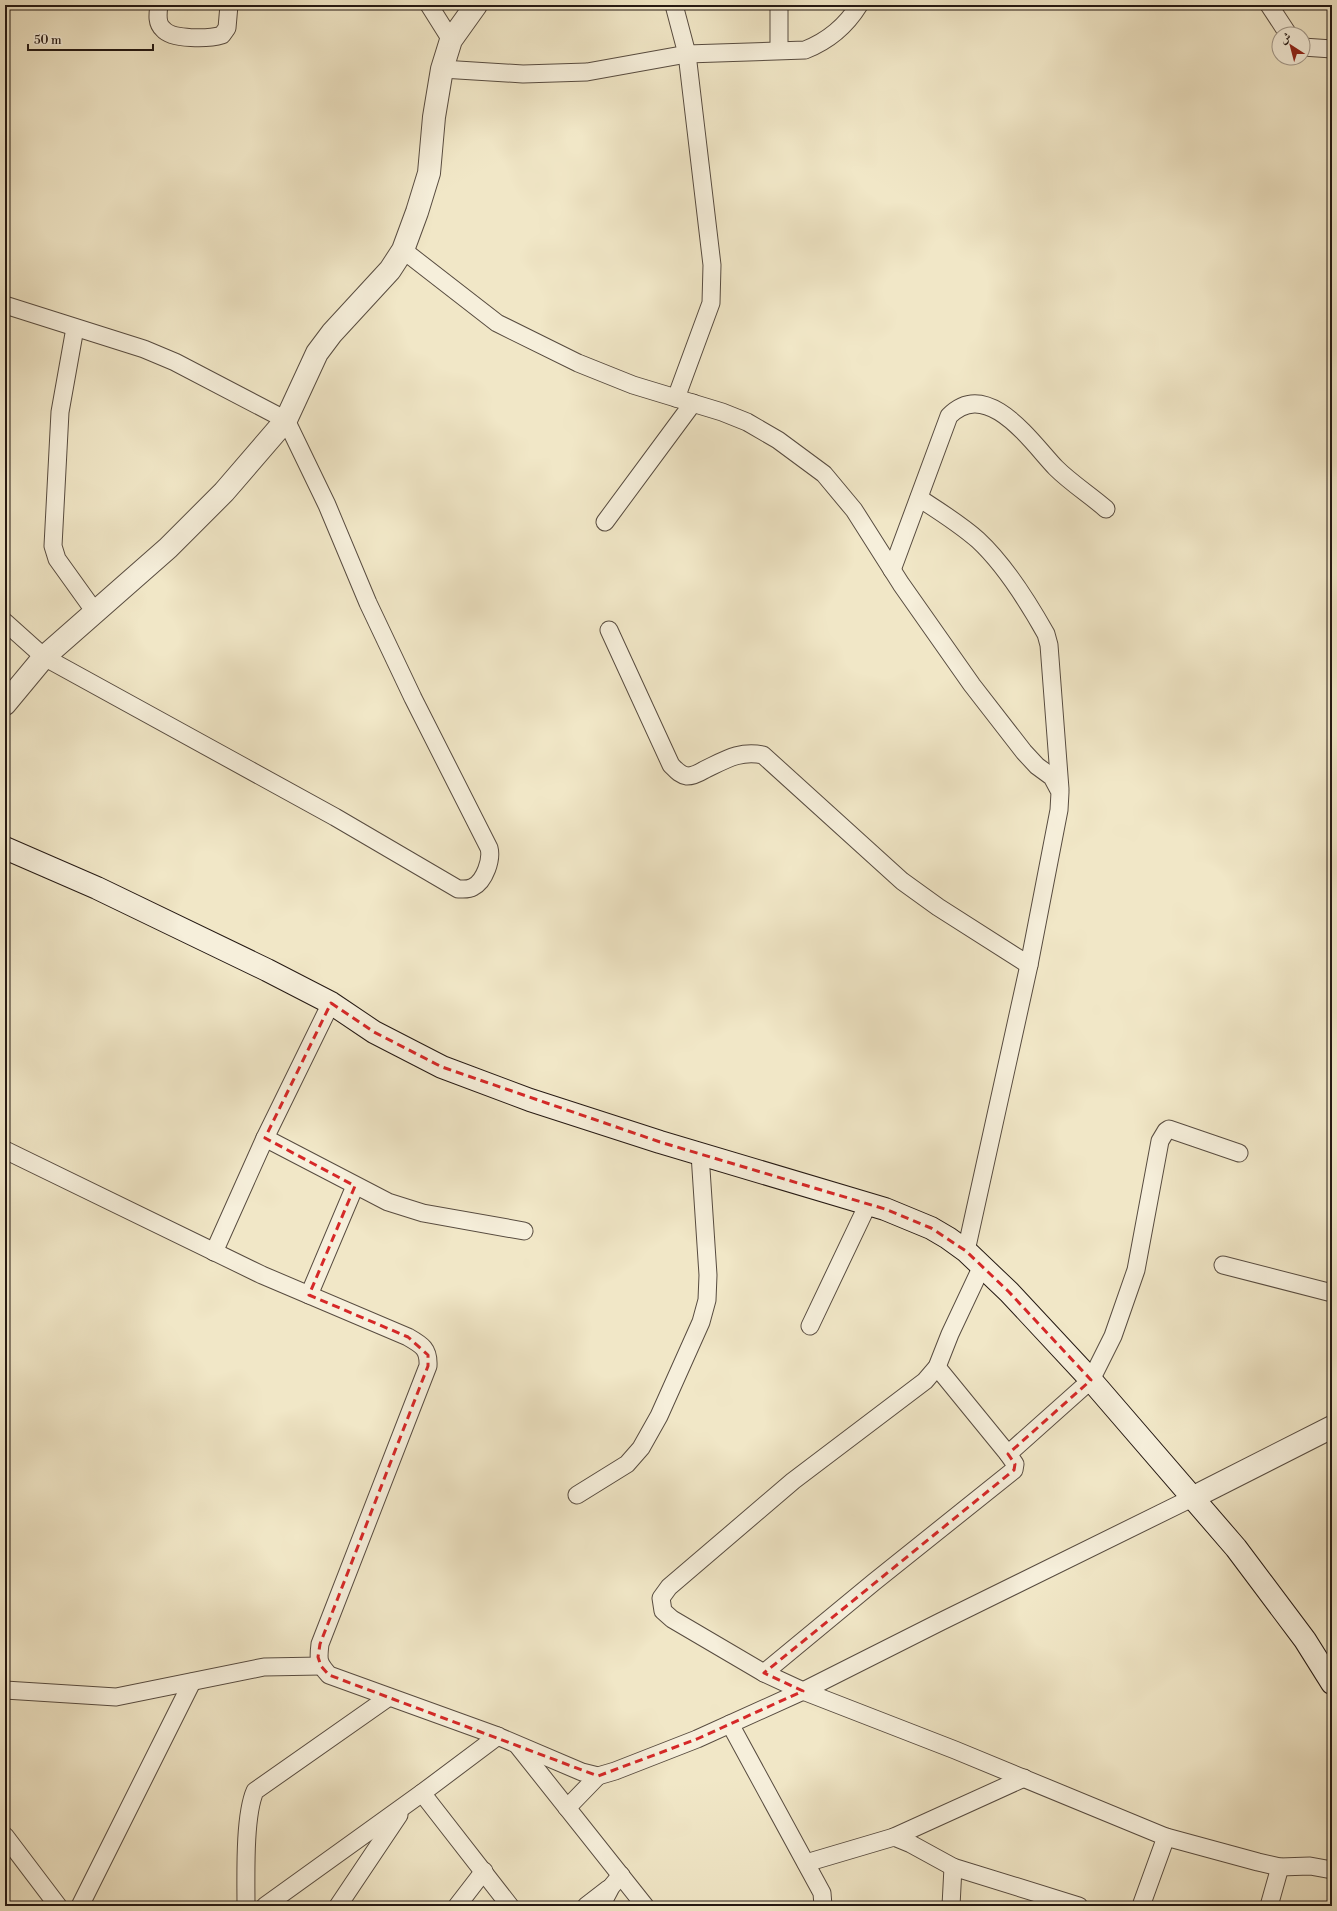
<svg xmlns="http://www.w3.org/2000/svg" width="1337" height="1911" viewBox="0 0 1337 1911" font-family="'Libre Bodoni',Amiri,serif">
<rect width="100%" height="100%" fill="#f1e7c7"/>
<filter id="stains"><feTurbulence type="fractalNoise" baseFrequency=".005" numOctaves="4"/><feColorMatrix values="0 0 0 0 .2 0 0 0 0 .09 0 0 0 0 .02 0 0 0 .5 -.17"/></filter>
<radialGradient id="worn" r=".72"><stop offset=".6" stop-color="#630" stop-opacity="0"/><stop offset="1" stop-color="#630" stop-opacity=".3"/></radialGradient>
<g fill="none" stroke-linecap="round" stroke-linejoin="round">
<defs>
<g id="minor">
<path d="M 159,5 C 158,13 156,23 163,29 C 172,40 209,39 222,35 L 227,28 L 229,5"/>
<path d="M 429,5 L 451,40"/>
<path d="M 674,5 L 687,54 L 712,265 L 711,303 L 676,398"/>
<path d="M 1269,5 L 1288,34"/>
<path d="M 1303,47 L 1332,49"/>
<path d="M 779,50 L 779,5"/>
<path d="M 442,69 L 523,74 L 587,72 L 687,54 L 805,50 C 828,41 846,26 859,5"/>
<path d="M 403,250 L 497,323 L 578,363 L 633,385 L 722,412 L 747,422 L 778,440 L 824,474 L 854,510 L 901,584 L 972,685 L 1024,752 L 1037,766 L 1052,777 L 1060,792 L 1059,810 L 1029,965 L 966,1251"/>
<path d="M 5,305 L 144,349 L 175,362 L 286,420 L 327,505 L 368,603 L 413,698 L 489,848 C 492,859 485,881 473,887 C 468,890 463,889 458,889 L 335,817 L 44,657 L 5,622"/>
<path d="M 75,328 L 60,412 L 53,546 L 57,559 L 95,612"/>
<path d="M 919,498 C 939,511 960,524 978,540 C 1005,565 1028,602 1046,634 L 1049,645 L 1060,789"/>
<path d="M 605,522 L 693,403"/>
<path d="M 892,570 L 949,416 C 988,377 1032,443 1056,468 C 1071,483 1090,495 1106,509"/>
<path d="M 609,630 L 671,765 C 676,770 680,775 687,776 C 693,776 699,773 704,770 C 725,760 740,750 763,755 L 902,881 L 938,907 L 1029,965"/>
<path d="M 265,1138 L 388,1202 L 423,1213 L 524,1231"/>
<path d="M 5,1150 L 262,1275 L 408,1337 C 422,1345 429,1349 428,1366 L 320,1644 C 318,1660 318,1663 329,1675 L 495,1735 L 582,1772 L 598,1776 L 615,1771 L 697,1739 L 803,1691 L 940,1622 L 1192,1498"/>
<path d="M 214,1252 L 265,1138 L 331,1003"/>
<path d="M 1223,1265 L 1332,1293"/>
<path d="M 982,1266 L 950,1334 L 937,1367 L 925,1381 L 793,1481 L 669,1587 L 661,1598 L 663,1611 L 672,1619 L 764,1673 L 803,1691 L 955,1750 L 1166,1837 L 1258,1862 L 1280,1867 L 1310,1866 L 1332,1870"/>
<path d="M 309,1295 L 355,1186"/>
<path d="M 810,1326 L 868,1204"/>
<path d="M 937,1367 L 1008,1454"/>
<path d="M 577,1495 L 627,1464 L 641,1448 L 659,1416 L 701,1322 L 707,1300 L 708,1275 L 700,1154"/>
<path d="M 764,1673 L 874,1582 L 1014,1470 L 1015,1464 L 1008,1454 L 1091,1380 L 1113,1336 L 1136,1270 L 1160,1141 L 1166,1131 L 1169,1129 L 1239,1153"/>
<path d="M 5,1690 L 116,1697 L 264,1667 L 321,1666"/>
<path d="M 730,1724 L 822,1893 L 823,1906"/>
<path d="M 518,1746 L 645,1906"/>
<path d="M 422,1793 L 510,1906"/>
<path d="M 567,1808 L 598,1776"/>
<path d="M 5,1836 L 58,1906"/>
<path d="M 894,1837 L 1024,1778"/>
<path d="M 806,1863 L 894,1837 L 911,1844 L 953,1867 L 1079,1906"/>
<path d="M 80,1906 L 192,1682"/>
<path d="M 246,1906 C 246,1877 244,1816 255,1791 L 389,1697"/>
<path d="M 265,1906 L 422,1793 L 498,1736"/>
<path d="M 338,1906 L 399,1815"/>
<path d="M 457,1906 L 484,1871"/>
<path d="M 586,1906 L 608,1889"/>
<path d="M 601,1906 L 611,1887 L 621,1875"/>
<path d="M 951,1906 L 953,1867"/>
<path d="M 1141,1906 L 1166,1837"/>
<path d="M 1269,1906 L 1280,1867"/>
</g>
<g id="tertiary">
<path d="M 5,704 L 44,657 L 168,548 L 224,492 L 286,420 L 317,353 L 332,333 L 390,270 L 403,250 L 417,212 L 429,173 L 434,117 L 442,69 L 451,40 L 476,5"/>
<path d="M 1192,1498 L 1332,1427"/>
</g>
<path id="secondary" d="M 5,848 L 97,888 L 267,970 L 331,1003 L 374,1032 L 442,1067 L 530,1100 L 660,1142 L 885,1209 L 931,1228 L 948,1238 L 966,1251 L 1009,1292 L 1091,1380 L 1236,1548 L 1305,1640 L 1332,1683"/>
</defs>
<use href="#minor" stroke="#584c40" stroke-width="19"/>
<use href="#tertiary" stroke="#584c40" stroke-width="24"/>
<use href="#secondary" stroke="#251913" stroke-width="24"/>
<use href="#minor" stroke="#f6efdb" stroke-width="17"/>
<use href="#tertiary" stroke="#f6efdb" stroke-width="22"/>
<use href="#secondary" stroke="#f6efdb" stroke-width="22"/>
</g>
<path fill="none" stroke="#d62828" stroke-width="3" stroke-dasharray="8 5" stroke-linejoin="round" d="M 331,1003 L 374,1032 L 442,1067 L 660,1142 L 885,1209 L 931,1228 L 966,1251 L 1009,1292 L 1091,1380 L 1008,1454 L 1015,1464 L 1014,1470 L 764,1673 L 803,1691 L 697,1739 L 598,1776 L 329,1675 L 321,1666 L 318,1657 L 320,1644 L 428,1366 L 428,1355 L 408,1337 L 309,1295 L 355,1186 L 265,1138 Z"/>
<rect width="1337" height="1911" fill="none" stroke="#f1e7c7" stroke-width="20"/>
<rect x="6" y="6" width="1325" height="1899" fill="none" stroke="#251913" stroke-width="2"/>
<rect x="10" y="10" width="1317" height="1891" fill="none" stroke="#251913"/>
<g transform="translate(1291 46) rotate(324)"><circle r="19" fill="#f6efdb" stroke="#a2998b"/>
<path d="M0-3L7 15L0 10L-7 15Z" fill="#8f2418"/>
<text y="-6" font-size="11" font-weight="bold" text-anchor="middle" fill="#251913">ش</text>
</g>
<path d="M28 44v6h125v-6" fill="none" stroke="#251913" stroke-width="2"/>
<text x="34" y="44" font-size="12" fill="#251913" stroke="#f6efdb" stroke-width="3" paint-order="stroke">50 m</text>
<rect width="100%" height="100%" filter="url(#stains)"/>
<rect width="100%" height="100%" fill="url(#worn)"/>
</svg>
